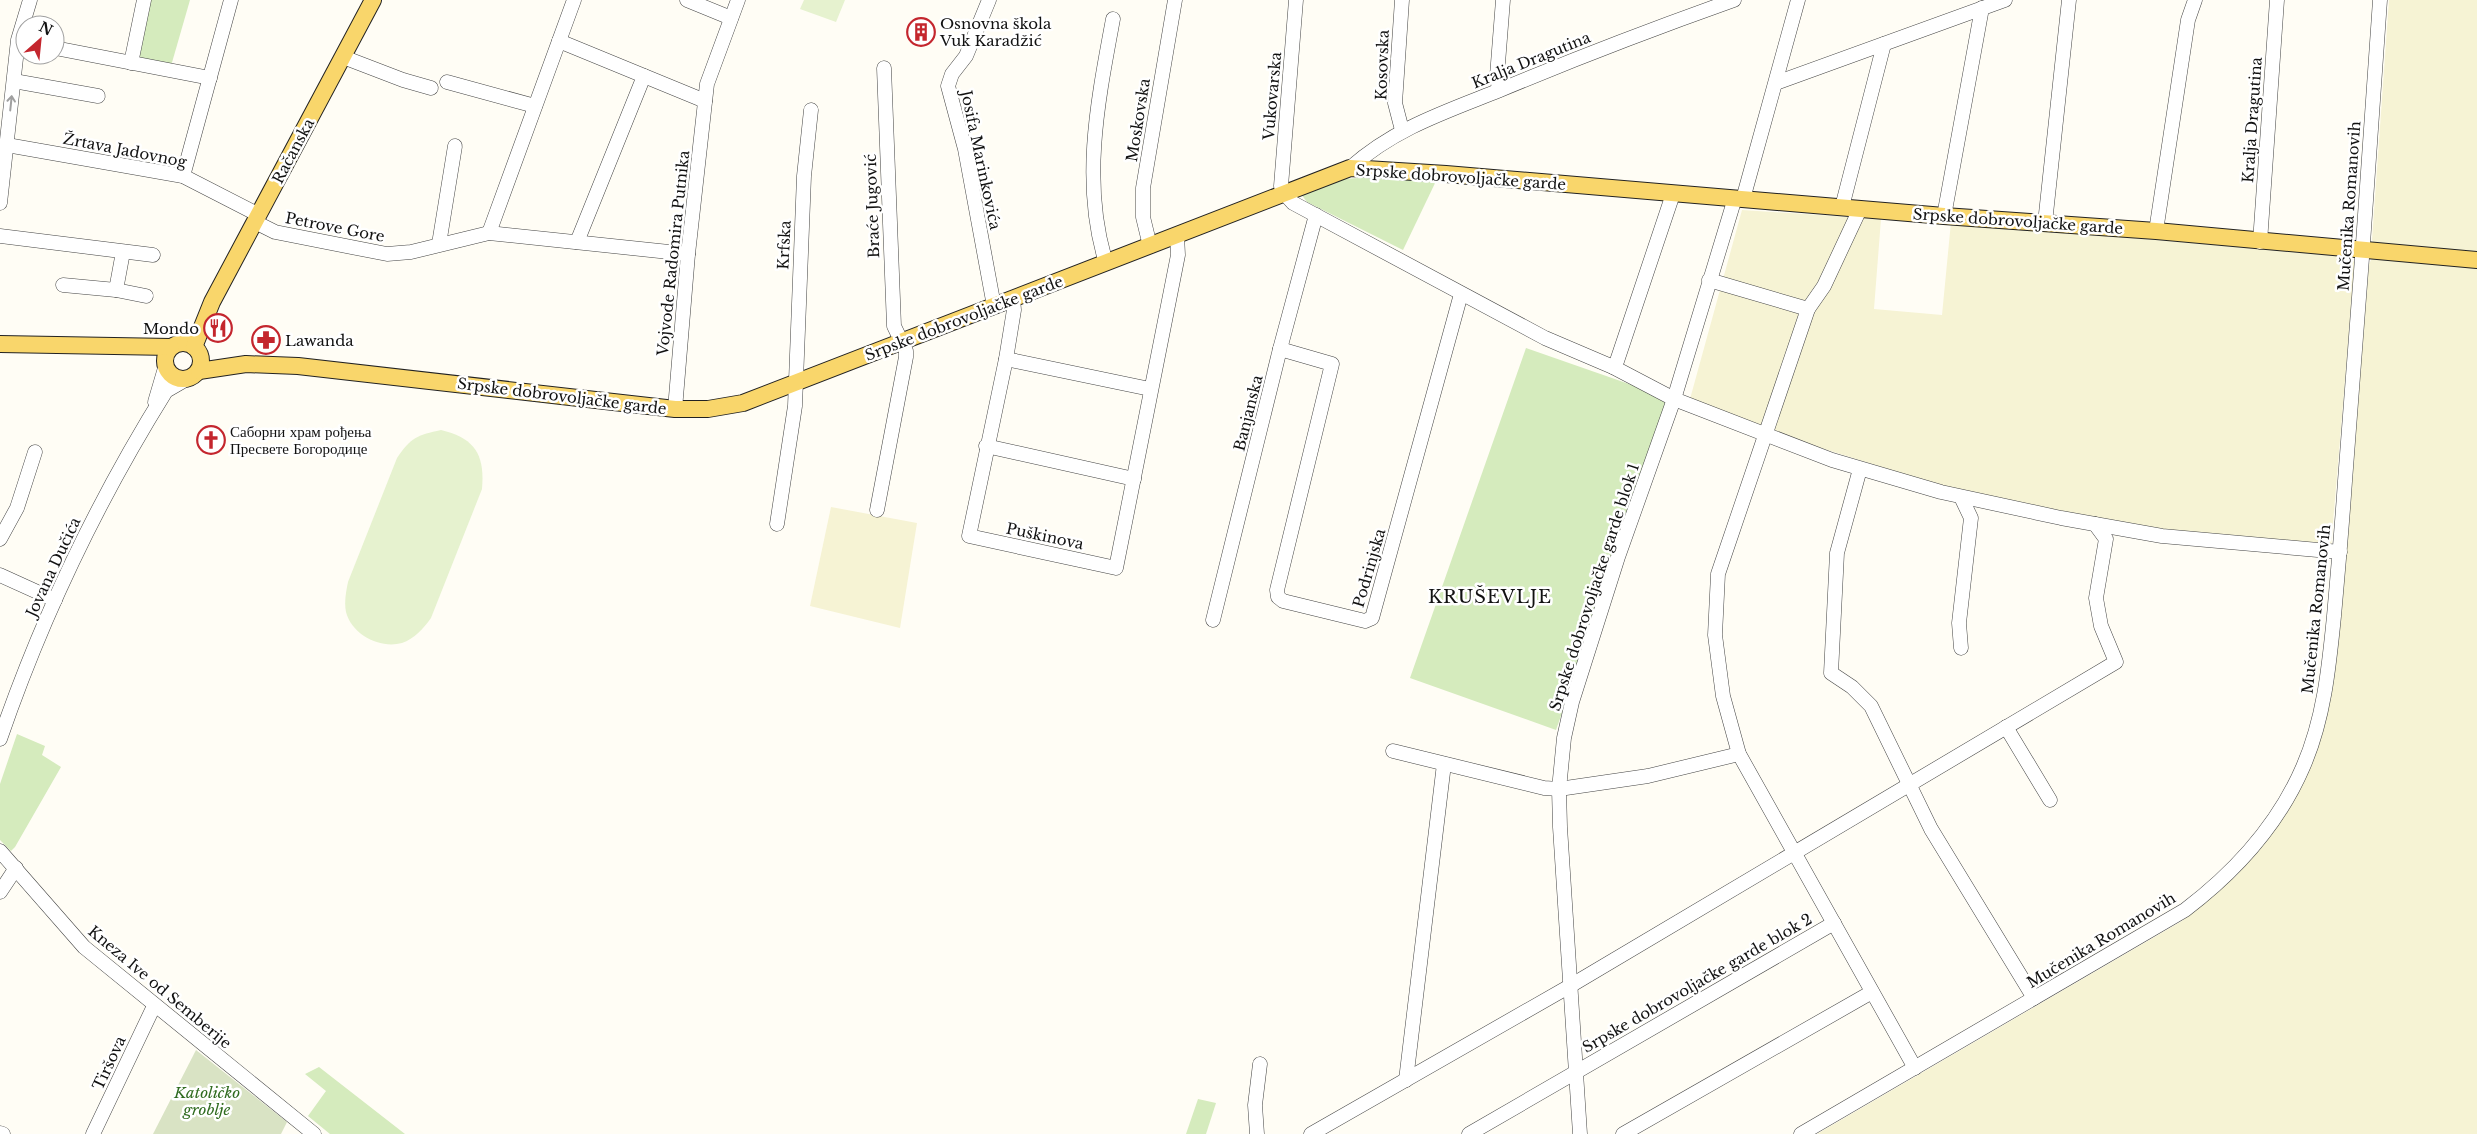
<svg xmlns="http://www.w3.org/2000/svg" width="2477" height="1134" viewBox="0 0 2477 1134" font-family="'Libre Baskerville',serif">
<rect width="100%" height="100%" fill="#fffdf5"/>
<g fill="#f6f3d4">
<path d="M 2389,0 L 2477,0 L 2477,255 L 2377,246 L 2372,240 Z"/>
<path d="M 1742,210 L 1881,219 L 1874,309 L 1942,315 L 1951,222 L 2350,257 L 2355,263 L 2331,546 L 2189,533 L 2119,523 L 1939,485 L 1786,437 L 1690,399 Z"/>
<path d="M 2372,258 L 2477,267 L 2477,1134 L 1817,1134 L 2182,921 L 2236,876 L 2263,843 L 2303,780 L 2337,641 L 2369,264 Z"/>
<path d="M 831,507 L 917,523 L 900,628 L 810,606 Z"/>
</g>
<g fill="#d5ebbd">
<path d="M 148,0 L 190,0 L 171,66 L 140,58 L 137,53 Z"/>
<path d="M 1393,176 L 1437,179 L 1403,250 L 1307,202 L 1301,194 L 1342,179 Z"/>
<path d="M 1526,348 L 1672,399 L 1556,730 L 1410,678 Z"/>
<path d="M 17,734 L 45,746 L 42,755 L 61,767 L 15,847 L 11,851 L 0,840 L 0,784 Z"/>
<path d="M 319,1067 L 405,1134 L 330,1134 L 308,1116 L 326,1091 L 305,1074 Z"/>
<path d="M 1198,1099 L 1216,1103 L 1206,1134 L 1186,1134 Z"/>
</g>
<path fill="#d9e3c4" d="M 196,1050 L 287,1122 L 281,1134 L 153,1134 Z"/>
<g fill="#e6f2cf">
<path d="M 804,0 L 845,0 L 836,22 L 800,9 Z"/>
<path d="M 441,430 C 475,438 485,455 482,489 L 431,618 C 424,628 414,639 402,643 C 380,649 352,635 346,612 C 344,602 346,592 348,582 L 397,458 C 411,437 418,435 441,430 Z"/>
</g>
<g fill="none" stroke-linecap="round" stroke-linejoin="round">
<defs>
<g id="minor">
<path d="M 687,0 L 731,18"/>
<path d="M 989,0 L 966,56 L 952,74 L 948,86 L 965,149 L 994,306"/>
<path d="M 1296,0 L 1281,186 L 1284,193 L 1293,203 L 1545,338 L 1613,367 L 1674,399 L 1832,460 L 1941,492 L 2061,518 L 2162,536 L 2340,552"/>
<path d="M 559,41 L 705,101"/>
<path d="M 55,48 L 210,78"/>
<path d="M 343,57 L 403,80 L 431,88"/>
<path d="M 131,63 L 144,0"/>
<path d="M 14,81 L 98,96"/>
<path d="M 447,82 L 535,106"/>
<path d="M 1776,83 L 2005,0"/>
<path d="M 1499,90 L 1497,76 L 1503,0"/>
<path d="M 1402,130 L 1395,103 L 1402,0"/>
<path d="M 7,145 L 183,176 L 259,215"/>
<path d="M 1350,168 C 1395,128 1445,112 1500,90 C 1577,58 1655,28 1734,0"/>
<path d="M 183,176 L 231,0"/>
<path d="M 1743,199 L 1798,0"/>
<path d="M 0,203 L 18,40 L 30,0"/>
<path d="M 1842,207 L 1884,44"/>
<path d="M 1944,216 L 1982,8"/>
<path d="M 255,222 L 275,232 L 387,254 L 411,252 L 489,233 L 688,254"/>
<path d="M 2045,223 L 2069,0"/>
<path d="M 2156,231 L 2188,20 L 2195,0"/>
<path d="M 489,233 L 574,0"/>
<path d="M 0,236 L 153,255"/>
<path d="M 577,242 L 644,76"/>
<path d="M 2260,242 L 2277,0"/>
<path d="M 439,244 L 455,146"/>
<path d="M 1150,246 L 1143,217 L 1143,188 L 1175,0"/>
<path d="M 1106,263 C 1081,182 1098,100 1113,19"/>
<path d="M 1709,280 L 1808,309 L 1718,574 L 1715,635 L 1723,696 L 1739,754 L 1915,1068"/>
<path d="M 63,285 L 116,290 L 123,252"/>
<path d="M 116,290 L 146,296"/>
<path d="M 1013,299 L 1014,310 L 1006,359 L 969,536 L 1116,568 L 1178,255 L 1177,235"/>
<path d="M 1808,309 L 1824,286 L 1860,209"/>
<path d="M 1280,349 L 1332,364 L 1277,590 L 1278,597 L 1283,601 L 1365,621 L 1372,618 L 1461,294"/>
<path d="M 1006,359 L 1150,389"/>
<path d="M 1613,367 L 1617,361 L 1673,194"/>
<path d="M 155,402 L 165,368"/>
<path d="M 675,409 L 688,254 L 707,84 L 738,0"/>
<path d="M 986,446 L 1134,479"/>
<path d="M 1860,469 L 1837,553 L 1831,673 L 1852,687 L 1871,706 L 1931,829 L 2034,998"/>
<path d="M 1961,497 L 1971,518 L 1959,623 L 1961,648"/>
<path d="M 877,510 L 906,357 L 906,351 L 894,326 L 884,68"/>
<path d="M 777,524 L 795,406 L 804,176 L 811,110"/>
<path d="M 0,539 L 17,508 L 35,452"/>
<path d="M 0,575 L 55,600"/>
<path d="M 1213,620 L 1280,349 L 1316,215"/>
<path d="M 2006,727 L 2050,800"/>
<path d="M 0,739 C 42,617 98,500 166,391 L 185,380"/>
<path d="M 1393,751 L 1544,788 L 1559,789 L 1648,776 L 1739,754"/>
<path d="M 0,851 L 84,947 L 314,1134"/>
<path d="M 0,892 L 16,868"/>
<path d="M 1406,1080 L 1444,764"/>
<path d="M 0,1133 L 3,1134"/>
<path d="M 93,1134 L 154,1006"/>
<path d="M 1257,1134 L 1255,1105 L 1260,1064"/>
<path d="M 1311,1134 L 1570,986 L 2116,662 L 2101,626 L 2096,598 L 2106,539 L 2095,524"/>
<path d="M 1469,1134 L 1834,923"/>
<path d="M 1580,1134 L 1560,827 L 1559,789 L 1564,738 L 1572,702 L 1618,557 L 1674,399 L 1735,198"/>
<path d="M 1623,1134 L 1872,992"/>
<path d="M 1801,1134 L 2185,910 C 2235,872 2278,825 2303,767 C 2324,719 2329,667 2334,616 C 2338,571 2342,526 2345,481 C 2358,321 2369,160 2380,0"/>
</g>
<g id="major">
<circle cx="183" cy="361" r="18"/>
<path d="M 0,344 L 171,347"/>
<path d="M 194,347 L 212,302 L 373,0"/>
<path d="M 199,371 L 246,364 L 298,366 L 675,409 L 708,409 L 743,403 L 1350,168 L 1446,174 L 1944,216 L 2156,231 L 2477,260"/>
</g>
</defs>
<use href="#minor" stroke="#444" stroke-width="15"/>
<use href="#major" stroke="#222" stroke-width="18"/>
<use href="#minor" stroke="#fff" stroke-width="14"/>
<use href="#major" stroke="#f9d66b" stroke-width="16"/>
</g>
<defs><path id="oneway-shaft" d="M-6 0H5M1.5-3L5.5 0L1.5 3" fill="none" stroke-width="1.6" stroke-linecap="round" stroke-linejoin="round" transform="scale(1.25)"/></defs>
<use stroke="#a0a0a0" href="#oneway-shaft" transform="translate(11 103) rotate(-84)"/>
<defs>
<symbol id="building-ring" viewBox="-11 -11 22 22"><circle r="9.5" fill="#fff" stroke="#c4262e" stroke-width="1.5"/><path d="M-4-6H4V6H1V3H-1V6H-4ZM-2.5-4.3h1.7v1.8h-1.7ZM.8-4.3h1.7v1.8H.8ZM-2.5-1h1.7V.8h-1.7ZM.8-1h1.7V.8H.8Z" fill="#c4262e"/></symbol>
<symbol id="restaurant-ring" viewBox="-11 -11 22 22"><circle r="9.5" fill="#fff" stroke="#c4262e" stroke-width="1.5"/><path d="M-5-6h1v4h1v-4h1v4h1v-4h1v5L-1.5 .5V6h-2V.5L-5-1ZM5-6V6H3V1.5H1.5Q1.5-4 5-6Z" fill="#c4262e"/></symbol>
<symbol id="pharmacy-ring" viewBox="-11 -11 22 22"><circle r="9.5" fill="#fff" stroke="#c4262e" stroke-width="1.5"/><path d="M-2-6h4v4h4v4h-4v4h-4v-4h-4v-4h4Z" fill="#c4262e"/></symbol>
<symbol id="church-ring" viewBox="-11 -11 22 22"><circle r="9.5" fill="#fff" stroke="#c4262e" stroke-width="1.5"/><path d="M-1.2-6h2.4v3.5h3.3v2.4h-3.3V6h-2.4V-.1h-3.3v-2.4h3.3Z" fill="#c4262e"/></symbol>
</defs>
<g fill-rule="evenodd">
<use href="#building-ring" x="905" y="16" width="32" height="32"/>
<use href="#restaurant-ring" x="202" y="312" width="32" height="32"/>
<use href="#pharmacy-ring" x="250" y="324" width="32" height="32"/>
<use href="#church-ring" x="195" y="424" width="32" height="32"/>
</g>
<g text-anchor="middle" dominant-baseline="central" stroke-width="5" stroke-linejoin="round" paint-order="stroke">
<g font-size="15" fill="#111" stroke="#fff" text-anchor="start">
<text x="940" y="23">Osnovna škola<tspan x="940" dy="17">Vuk Karadžić</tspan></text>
<text x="199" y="328" text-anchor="end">Mondo</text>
<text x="285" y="340">Lawanda</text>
<text x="230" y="431">Саборни храм рођења<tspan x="230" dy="17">Пресвете Богородице</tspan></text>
</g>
<g font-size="15" fill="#111" stroke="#fff">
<text transform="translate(1531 60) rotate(-22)">Kralja Dragutina</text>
<text transform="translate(1382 65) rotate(-88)">Kosovska</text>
<text transform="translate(1272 96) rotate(-85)">Vukovarska</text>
<text transform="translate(1138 120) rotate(-81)">Moskovska</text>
<text transform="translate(2252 120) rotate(-86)">Kralja Dragutina</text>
<text transform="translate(125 150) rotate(11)">Žrtava Jadovnog</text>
<text transform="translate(293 151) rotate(-62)">Račanska</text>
<text transform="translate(981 160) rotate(78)">Josifa Marinkovića</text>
<text transform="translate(1461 177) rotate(4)">Srpske dobrovoljačke garde</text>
<text transform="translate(872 206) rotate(-92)">Braće Jugović</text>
<text transform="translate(2349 206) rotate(-86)">Mučenika Romanovih</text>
<text transform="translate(2018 221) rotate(4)">Srpske dobrovoljačke garde</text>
<text transform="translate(335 227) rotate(11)">Petrove Gore</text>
<text transform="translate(784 245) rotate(-87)">Krfska</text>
<text transform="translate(673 253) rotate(-84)">Vojvode Radomira Putnika</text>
<text transform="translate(964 318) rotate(-21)">Srpske dobrovoljačke garde</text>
<text transform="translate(562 396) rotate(7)">Srpske dobrovoljačke garde</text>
<text transform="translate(1248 413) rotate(-76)">Banjanska</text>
<text transform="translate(1045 536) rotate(12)">Puškinova</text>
<text transform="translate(53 567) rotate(-65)">Jovana Dučića</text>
<text transform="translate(1369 568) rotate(-74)">Podrinjska</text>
<text transform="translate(1594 587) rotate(-72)">Srpske dobrovoljačke garde blok 1</text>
<text transform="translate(2316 609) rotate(-84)">Mučenika Romanovih</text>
<text transform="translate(2101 940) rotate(-31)">Mučenika Romanovih</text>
<text transform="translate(1697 983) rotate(-30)">Srpske dobrovoljačke garde blok 2</text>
<text transform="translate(160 987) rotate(40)">Kneza Ive od Semberije</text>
<text transform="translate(109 1063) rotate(-65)">Tiršova</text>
</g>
<g font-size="15" font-style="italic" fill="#2f6b1f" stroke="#fff">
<text x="207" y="1092">Katoličko<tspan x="207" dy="17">groblje</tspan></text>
</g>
<g font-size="18" letter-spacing="1" fill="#111" stroke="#fff">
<text x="1490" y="597">KRUŠEVLJE</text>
</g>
</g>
<g transform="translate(40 40) rotate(27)"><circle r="24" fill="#ffffff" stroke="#a0a0a0"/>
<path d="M0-4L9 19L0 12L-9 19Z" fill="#c4262e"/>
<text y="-8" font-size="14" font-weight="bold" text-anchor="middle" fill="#111111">N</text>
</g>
</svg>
